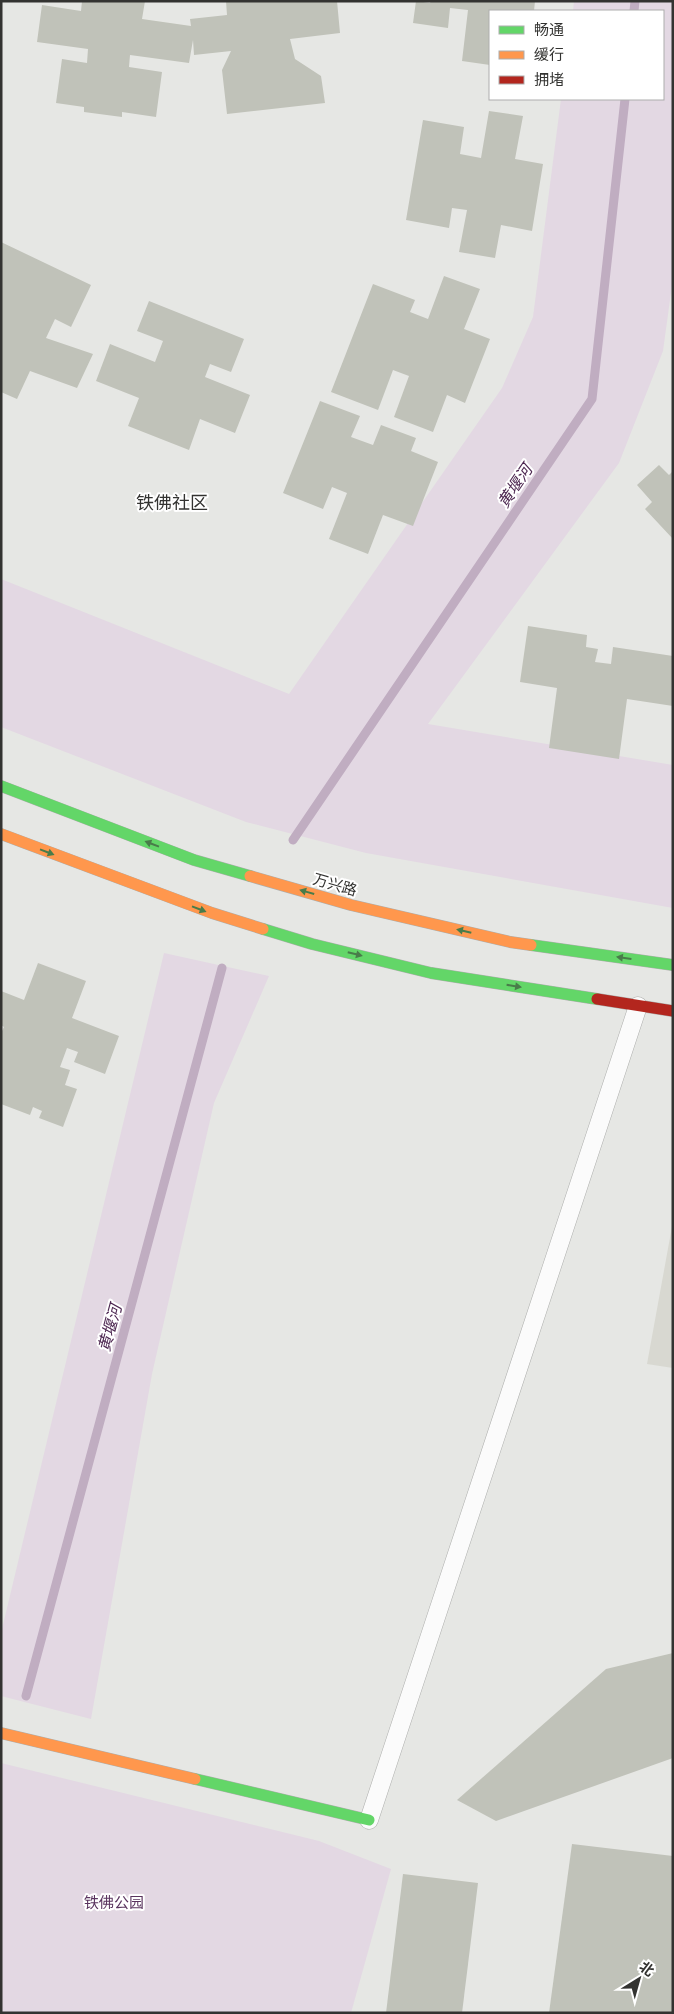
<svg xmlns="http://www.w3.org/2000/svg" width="674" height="2014" viewBox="0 0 674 2014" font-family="Cabin,'Noto Sans SC',sans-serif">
<rect width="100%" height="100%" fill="#e6e7e4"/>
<path fill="#d8d8d1" d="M 673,1221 L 673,1368 L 647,1364 Z"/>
<g fill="#e3d8e3">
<path d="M 574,1 L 673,1 L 673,278 L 663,351 L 619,463 L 428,724 L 673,765 L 673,908 L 366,853 L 246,822 L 1,727 L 1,579 L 289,694 L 502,388 L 533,317 L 561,99 L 663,99 L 663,11 L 573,11 Z"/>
<path d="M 164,953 L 269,976 L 214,1103 L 152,1374 L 91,1719 L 1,1696 L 1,1633 Z"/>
<path d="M 1,1763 L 319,1841 L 391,1869 L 351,2013 L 1,2013 Z"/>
</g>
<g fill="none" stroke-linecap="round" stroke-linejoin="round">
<g stroke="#c0adc1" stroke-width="9">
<path d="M 634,11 L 635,1"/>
<path d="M 293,840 L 592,399 L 625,99"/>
<path d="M 26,1696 L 222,968"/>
</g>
</g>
<g fill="#c0c2b9">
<path d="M 82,1 L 145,1 L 142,19 L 191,26 L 190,19 L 227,15 L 226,1 L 337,1 L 340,33 L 290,39 L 295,59 L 321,76 L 325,103 L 227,114 L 222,70 L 231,51 L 194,55 L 193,40 L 189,63 L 130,55 L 129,67 L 162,72 L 156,117 L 122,112 L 122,117 L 84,112 L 84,107 L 56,103 L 62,59 L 87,63 L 88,49 L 37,42 L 42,5 L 81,11 Z"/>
<path d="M 416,1 L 430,3 L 431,1 L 535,1 L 534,11 L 490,11 L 490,65 L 462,61 L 468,10 L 450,8 L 448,28 L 413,23 Z"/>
<path d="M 489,111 L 523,116 L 515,159 L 543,164 L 532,231 L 501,225 L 495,258 L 459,252 L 467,210 L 452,208 L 449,228 L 406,220 L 423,120 L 464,127 L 460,154 L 481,158 Z"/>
<path d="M 1,242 L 91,285 L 71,327 L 55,319 L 46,338 L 93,354 L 77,388 L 30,371 L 17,399 L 1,392 Z"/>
<path d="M 444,276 L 480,289 L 464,329 L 490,339 L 465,403 L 447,395 L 433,432 L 394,417 L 409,376 L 393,370 L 378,410 L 331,392 L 373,284 L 415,300 L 410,312 L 428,319 Z"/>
<path d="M 149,301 L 244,339 L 231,372 L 210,364 L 205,377 L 250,395 L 235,433 L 200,419 L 189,450 L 128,426 L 139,398 L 96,381 L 110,344 L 155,362 L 163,341 L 137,331 Z"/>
<path d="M 320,401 L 360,416 L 351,437 L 373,445 L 381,425 L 416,438 L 411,451 L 438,462 L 413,526 L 383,515 L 368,554 L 329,539 L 347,493 L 332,487 L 323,509 L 283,493 Z"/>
<path d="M 659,465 L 669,475 L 673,471 L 673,539 L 645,509 L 652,502 L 637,485 Z"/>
<path d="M 528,626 L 587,635 L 586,647 L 598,649 L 595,662 L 611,664 L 613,647 L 673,656 L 673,706 L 627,699 L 619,759 L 549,748 L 557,688 L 520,682 Z"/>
<path d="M 38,963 L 86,981 L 72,1018 L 119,1036 L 105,1074 L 74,1062 L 78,1052 L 67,1048 L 60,1067 L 70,1070 L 65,1085 L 77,1089 L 63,1127 L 39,1118 L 42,1111 L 33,1107 L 30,1115 L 1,1104 L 1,1033 L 4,1027 L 1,1025 L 1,991 L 24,1000 Z"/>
<path d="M 673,1653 L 673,1758 L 496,1821 L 457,1800 L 606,1669 Z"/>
<path d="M 572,1844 L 673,1856 L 673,2013 L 549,2013 Z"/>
<path d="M 403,1874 L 478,1883 L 462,2013 L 386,2013 Z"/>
</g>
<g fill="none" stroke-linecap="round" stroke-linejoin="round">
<defs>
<path id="lane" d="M 369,1820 L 638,1006"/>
<g id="fast">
<path d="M 1,786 L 194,860 L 250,876"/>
<path d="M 263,929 L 312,944 L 431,973 L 597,999"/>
<path d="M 531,945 L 673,965"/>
<path d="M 195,1779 L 369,1820"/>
</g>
<g id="slow">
<path d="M 1,834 L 212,913 L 263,929"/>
<path d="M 250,876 L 351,905 L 510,942 L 531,945"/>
<path d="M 1,1733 L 195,1779"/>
</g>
<path id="jam" d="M 597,999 L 673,1011"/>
</defs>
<use href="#lane" stroke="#adaeac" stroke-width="19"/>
<use href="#fast" stroke="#adaeac" stroke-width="12"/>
<use href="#slow" stroke="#adaeac" stroke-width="12"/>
<use href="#jam" stroke="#adaeac" stroke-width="12"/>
<use href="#lane" stroke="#fbfbfb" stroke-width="18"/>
<use href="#fast" stroke="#63d668" stroke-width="11"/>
<use href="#slow" stroke="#ff974d" stroke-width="11"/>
<use href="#jam" stroke="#b3261e" stroke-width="11"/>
</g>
<defs><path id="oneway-solid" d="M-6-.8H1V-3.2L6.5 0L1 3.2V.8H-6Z" transform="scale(1.25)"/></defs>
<g fill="#497c4a">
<use href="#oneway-solid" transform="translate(152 844) rotate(-159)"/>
<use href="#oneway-solid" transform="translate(47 852) rotate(21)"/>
<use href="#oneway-solid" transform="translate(307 892) rotate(-164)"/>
<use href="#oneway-solid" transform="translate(199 909) rotate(21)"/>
<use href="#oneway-solid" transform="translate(464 931) rotate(-167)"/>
<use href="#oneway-solid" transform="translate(355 954) rotate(14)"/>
<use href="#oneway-solid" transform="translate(624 958) rotate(-172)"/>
<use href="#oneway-solid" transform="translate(514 986) rotate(9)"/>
</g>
<g text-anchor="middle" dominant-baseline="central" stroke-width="4" stroke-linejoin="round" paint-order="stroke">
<g font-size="15" fill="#333331" stroke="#fff">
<text transform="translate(335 885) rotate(16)">万兴路</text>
</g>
<g font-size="15" fill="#59335e" stroke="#fff">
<text x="114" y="1903">铁佛公园</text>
</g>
<g font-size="16" font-style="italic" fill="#4d2751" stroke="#fff">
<text transform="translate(515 486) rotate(-56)">黄堰河</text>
<text transform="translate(110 1328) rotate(-75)">黄堰河</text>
</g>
<g font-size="18" fill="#333331" stroke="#fff">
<text x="172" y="503">铁佛社区</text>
</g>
</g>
<rect width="674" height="2014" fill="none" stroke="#333331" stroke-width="5"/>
<rect x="489" y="10" width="175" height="90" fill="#ffffff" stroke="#adadad"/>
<rect x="499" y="26" width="25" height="8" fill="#63d668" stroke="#adadad"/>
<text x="534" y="35" font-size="15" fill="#333331">畅通</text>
<rect x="499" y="51" width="25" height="8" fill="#ff974d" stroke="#adadad"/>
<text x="534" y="60" font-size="15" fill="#333331">缓行</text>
<rect x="499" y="76" width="25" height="8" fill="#b3261e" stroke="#adadad"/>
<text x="534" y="85" font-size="15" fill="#333331">拥堵</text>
<g transform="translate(639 1979) rotate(37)" stroke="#ffffff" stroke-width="4" paint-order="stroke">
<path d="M0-4L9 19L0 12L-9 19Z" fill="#333331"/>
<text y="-8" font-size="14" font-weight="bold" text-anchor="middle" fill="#333331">北</text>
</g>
</svg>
